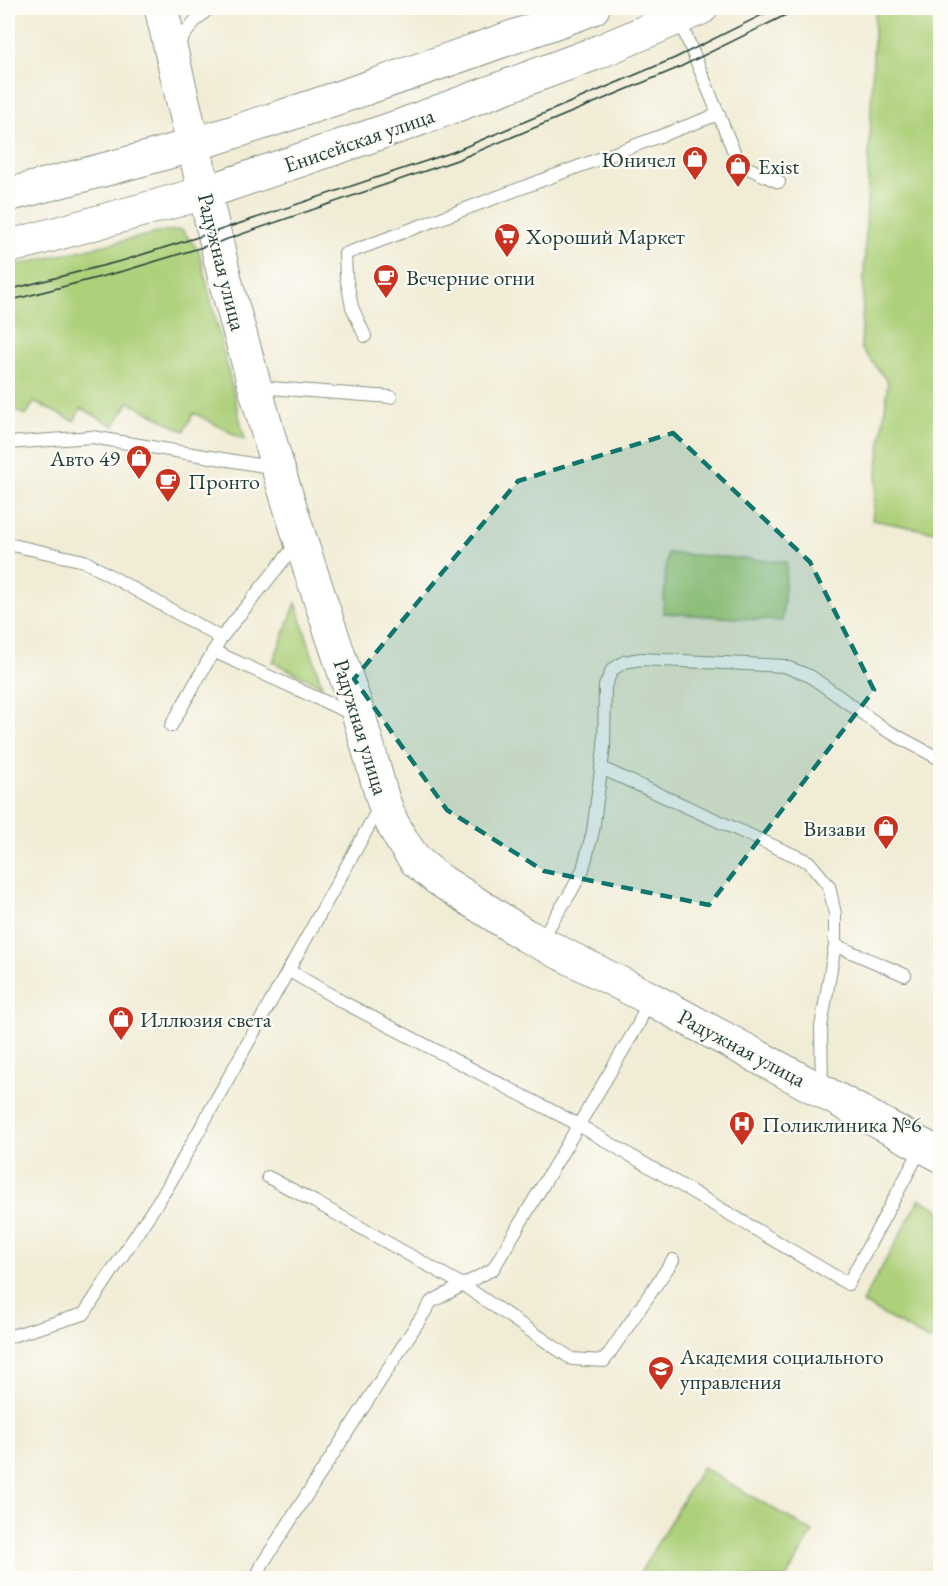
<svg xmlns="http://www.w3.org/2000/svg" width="948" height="1586" viewBox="0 0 948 1586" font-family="'EB Garamond',serif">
<rect width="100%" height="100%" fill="#fdfcf7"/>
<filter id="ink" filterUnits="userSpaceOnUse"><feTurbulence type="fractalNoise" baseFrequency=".0167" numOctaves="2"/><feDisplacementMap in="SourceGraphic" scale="12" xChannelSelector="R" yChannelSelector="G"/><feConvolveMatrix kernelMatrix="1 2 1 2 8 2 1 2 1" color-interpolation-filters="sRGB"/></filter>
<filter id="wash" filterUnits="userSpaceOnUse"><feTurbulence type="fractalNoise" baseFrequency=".008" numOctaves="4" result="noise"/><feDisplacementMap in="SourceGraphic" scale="24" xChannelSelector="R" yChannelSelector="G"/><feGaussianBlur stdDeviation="1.35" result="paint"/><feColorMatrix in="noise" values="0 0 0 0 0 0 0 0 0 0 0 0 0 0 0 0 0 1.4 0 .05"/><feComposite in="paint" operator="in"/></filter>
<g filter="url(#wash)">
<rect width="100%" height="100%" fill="#f1ecd5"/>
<g fill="#add07a" stroke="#668657" stroke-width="1.5">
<path d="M 880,8 L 940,8 L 940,533 L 872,520 L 888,382 L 861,348 L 875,11 Z"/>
<path d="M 182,230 L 199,251 L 245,440 L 194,413 L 184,431 L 129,402 L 114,426 L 81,408 L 74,421 L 34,402 L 26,415 L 8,407 L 8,267 L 166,231 Z"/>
<path d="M 667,553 L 787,562 L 782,621 L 663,613 Z"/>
<path d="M 296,603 L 322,686 L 273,662 Z"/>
<path d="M 920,1199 L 940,1210 L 940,1321 L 930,1341 L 862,1303 Z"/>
<path d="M 702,1467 L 813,1532 L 786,1578 L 637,1578 Z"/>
</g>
</g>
<g filter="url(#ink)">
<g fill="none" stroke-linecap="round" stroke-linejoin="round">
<defs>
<g id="lane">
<path d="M 679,19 L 739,164 L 779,182"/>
<path d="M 176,46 L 195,21 L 209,8"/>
<path d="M 365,336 L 352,307 L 346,276 L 345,254 L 719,114"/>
<path d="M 257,387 L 391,397"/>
<path d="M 8,443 L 92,437 L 264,466 L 273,463"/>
<path d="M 8,544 L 84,561 L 221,638"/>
<path d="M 213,651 L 352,714"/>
<path d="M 171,726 L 221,638 L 290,552 L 299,544"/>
<path d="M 601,768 L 809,862 L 829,886 L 835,914 L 835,945"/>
<path d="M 540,941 L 571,892 L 583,869 L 593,831 L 604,747 L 605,686 L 612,670 L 624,662 L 641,659 L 784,666 L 810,676 L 886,730 L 940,759"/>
<path d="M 288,970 L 341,1001 L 579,1125 L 848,1284 L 922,1147"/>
<path d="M 822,1088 L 821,1027 L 835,945 L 905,975"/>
<path d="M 268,1177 L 315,1202 L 463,1285 L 572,1359 L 604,1361 L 673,1260"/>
<path d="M 8,1337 L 84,1314 L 167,1188 L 380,806"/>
<path d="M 256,1578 L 263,1563 L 431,1302 L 493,1269 L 638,1025 L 649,999"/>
</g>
<g id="secondary">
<path d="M 161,8 L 227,287 L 276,462 L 301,542 L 359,716 L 383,800 L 392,823 L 404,844 L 416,861 L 438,879 L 525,935 L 649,998 L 940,1155"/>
<path d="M 8,195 C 70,178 134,163 196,144 C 325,104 451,59 578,14 L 593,8"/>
<path d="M 8,247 L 204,193 L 403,125 L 596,53 L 701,8"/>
</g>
</defs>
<use href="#lane" stroke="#889484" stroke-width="14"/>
<use href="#secondary" stroke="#889484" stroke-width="35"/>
<use href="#lane" stroke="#fff" stroke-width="12"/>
<use href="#secondary" stroke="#fff" stroke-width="33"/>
<g stroke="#1f3d34" stroke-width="1.5">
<path d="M 8,290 L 125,260 L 214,232 L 453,152 L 675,58 L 776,8"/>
<path d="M 8,301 L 127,270 L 216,243 L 457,160 L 678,68 L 800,8"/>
</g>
</g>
</g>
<path fill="#0f766e" fill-opacity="0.2" stroke="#0f766e" stroke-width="4.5" stroke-dasharray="12 8" stroke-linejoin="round" d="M 673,433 L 810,562 L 874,690 L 709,905 L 544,871 L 447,810 L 354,679 L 518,481 Z"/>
<defs>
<symbol id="shop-pin" viewBox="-11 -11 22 30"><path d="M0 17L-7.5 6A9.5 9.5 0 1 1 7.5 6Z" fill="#c8321e" stroke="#fdfcf7"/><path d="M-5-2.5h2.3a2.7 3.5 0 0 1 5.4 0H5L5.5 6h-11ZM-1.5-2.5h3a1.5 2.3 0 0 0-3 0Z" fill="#fff"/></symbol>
<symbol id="supermarket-pin" viewBox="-11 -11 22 30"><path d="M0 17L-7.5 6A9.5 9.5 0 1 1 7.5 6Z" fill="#c8321e" stroke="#fdfcf7"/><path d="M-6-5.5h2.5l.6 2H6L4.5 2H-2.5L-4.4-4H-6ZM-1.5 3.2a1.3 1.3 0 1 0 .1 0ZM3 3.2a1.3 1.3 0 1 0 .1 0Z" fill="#fff"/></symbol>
<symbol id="cafe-pin" viewBox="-11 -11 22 30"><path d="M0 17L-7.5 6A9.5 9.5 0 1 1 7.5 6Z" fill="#c8321e" stroke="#fdfcf7"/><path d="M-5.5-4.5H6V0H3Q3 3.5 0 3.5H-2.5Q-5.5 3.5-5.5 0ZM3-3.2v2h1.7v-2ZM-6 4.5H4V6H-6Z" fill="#fff"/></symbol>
<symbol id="hospital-pin" viewBox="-11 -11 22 30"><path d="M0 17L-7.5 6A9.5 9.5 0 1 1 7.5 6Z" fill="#c8321e" stroke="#fdfcf7"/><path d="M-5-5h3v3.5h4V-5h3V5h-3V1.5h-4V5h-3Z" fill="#fff"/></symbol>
<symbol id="university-pin" viewBox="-11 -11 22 30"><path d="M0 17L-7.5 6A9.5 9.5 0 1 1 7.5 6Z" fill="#c8321e" stroke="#fdfcf7"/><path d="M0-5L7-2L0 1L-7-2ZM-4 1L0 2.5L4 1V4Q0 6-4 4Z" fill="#fff"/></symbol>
</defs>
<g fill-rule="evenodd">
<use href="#shop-pin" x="680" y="144" width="30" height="40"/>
<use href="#shop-pin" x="723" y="151" width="30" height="40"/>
<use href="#supermarket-pin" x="492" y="221" width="30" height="40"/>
<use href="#cafe-pin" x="371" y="262" width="30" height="40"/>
<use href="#shop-pin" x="124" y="443" width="30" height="40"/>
<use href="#cafe-pin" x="153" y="466" width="30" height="40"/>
<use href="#shop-pin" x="871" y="813" width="30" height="40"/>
<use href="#shop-pin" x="106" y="1004" width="30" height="40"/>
<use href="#hospital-pin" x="727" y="1109" width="30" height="40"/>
<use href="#university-pin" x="646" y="1354" width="30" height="40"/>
</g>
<g text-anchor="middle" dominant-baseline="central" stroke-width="4.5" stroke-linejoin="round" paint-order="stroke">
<g font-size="22" fill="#1f3d34" stroke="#fdfcf7">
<text transform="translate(359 140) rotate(-19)">Енисейская улица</text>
<text transform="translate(222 262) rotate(76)">Радужная улица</text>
<text transform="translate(361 727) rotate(73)">Радужная улица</text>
<text transform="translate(742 1048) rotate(28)">Радужная улица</text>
</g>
<g font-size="22" fill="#1f3d34" stroke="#fdfcf7" text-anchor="start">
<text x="676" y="159" text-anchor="end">Юничел</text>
<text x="758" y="166">Exist</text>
<text x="526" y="236">Хороший Маркет</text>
<text x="406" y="277">Вечерние огни</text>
<text x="120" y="458" text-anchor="end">Авто 49</text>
<text x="188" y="481">Пронто</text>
<text x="866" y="828" text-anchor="end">Визави</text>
<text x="140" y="1019">Иллюзия света</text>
<text x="762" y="1124">Поликлиника №6</text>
<text x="680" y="1356">Академия социального<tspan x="680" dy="25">управления</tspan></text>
</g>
</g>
<rect width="948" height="1586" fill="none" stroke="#fdfcf7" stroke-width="30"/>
</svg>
